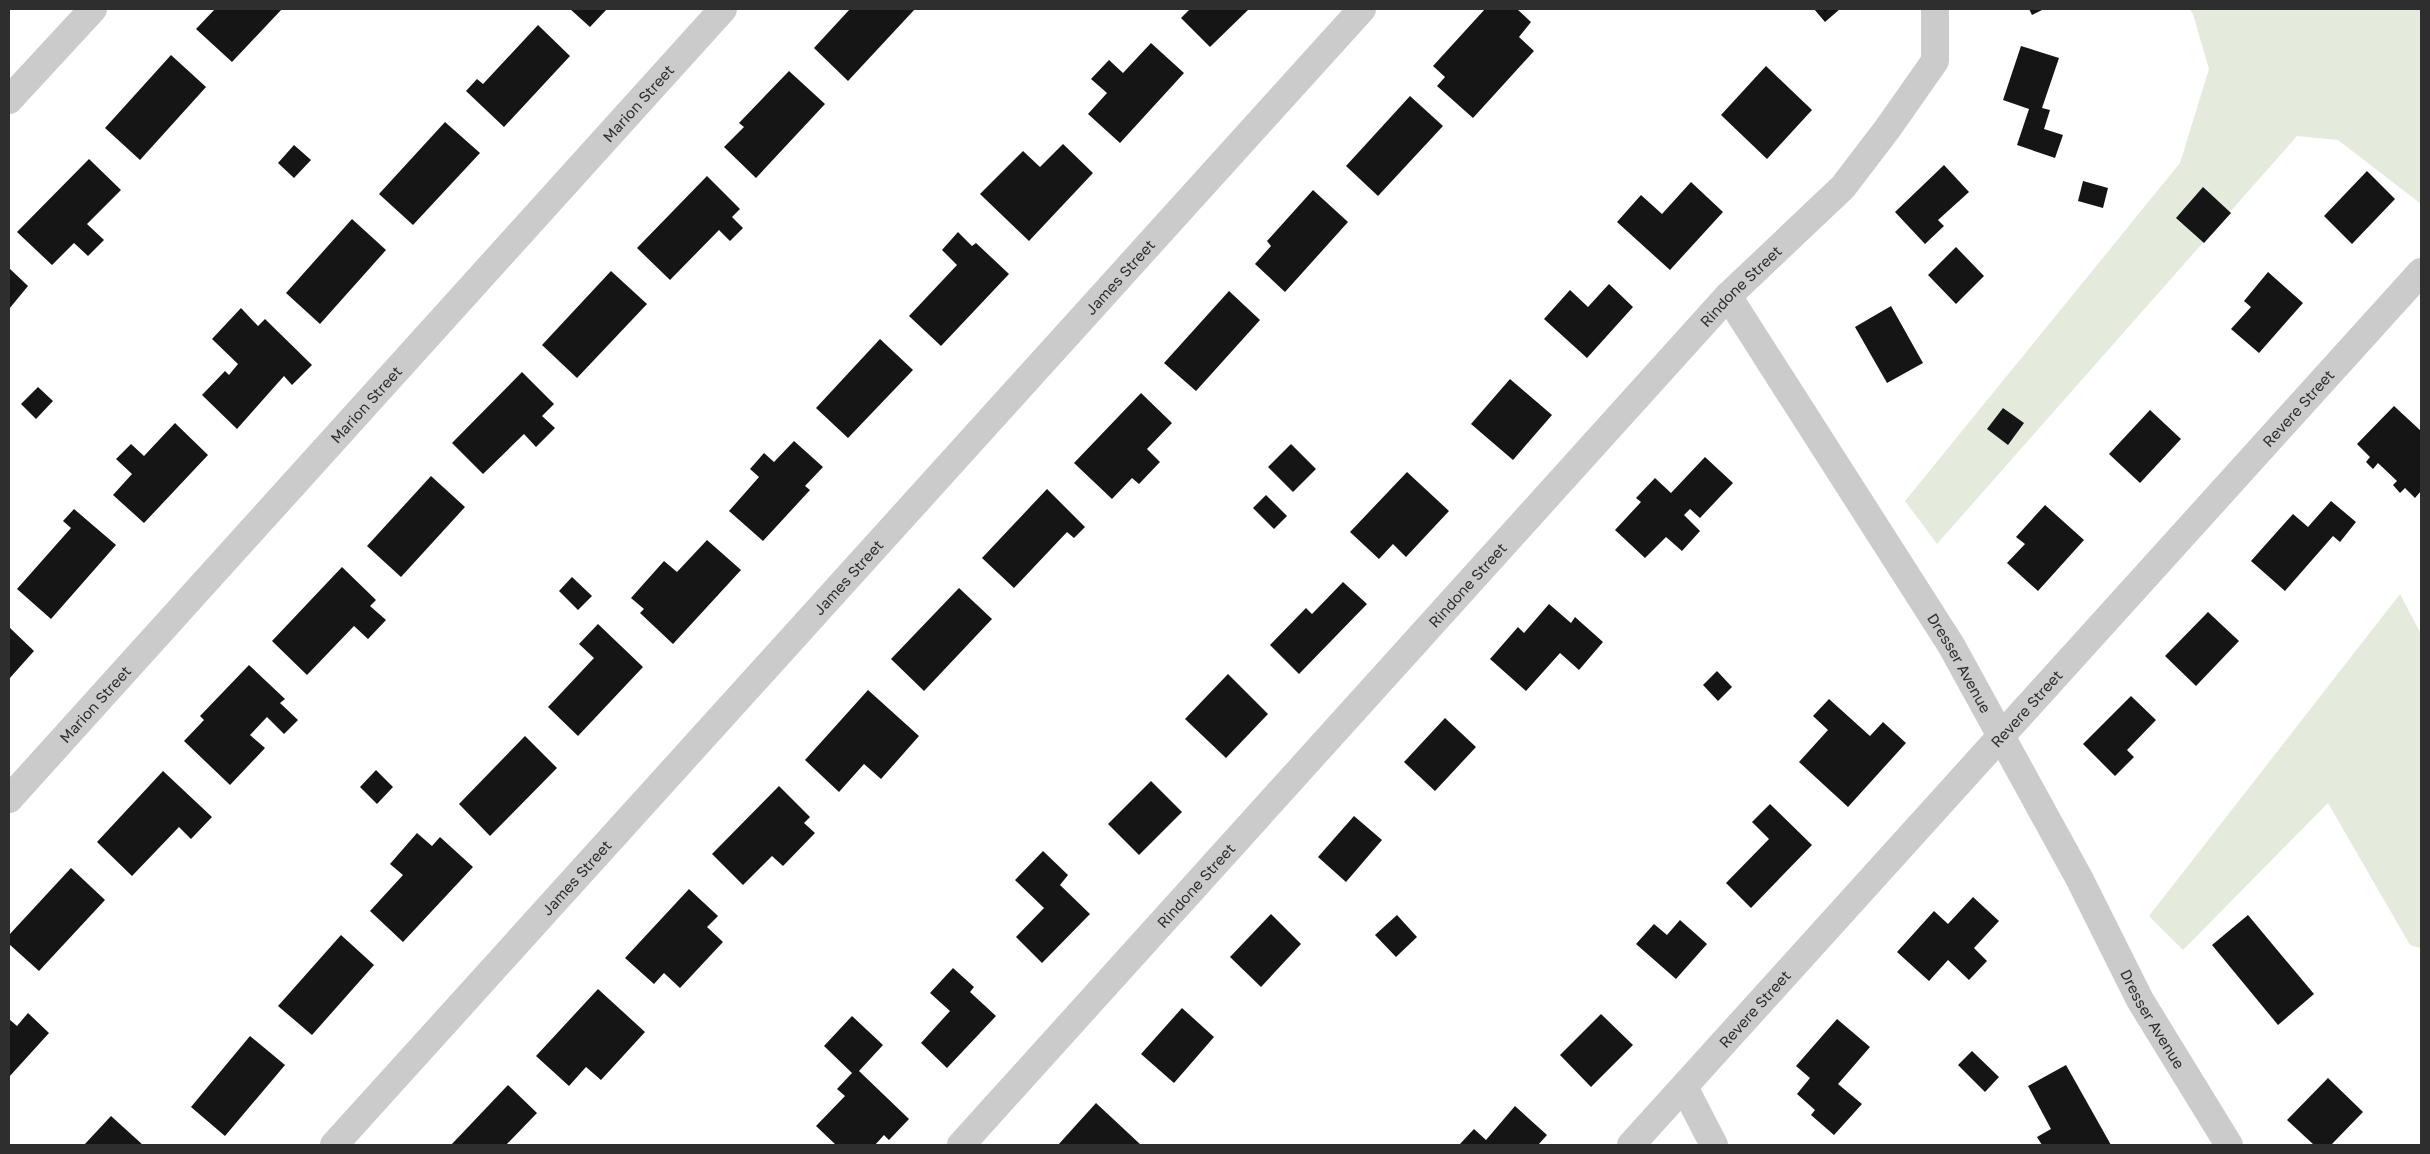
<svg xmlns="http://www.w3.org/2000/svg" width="2430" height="1154" viewBox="0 0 2430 1154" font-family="'Golos Text',sans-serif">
<rect width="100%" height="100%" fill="#fff"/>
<g fill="#e4ebdc">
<path d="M 2189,9 L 2421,9 L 2421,204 L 2338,140 L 2297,136 L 1937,544 L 1905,501 L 2180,163 L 2209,69 L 2193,14 Z"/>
<path d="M 2400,594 L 2421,634 L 2421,948 L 2410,945 L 2328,803 L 2183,950 L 2149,916 Z"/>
</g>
<g fill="#151515">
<path d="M 215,9 L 282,9 L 232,62 L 196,29 Z"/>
<path d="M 570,9 L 607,9 L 590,27 Z"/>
<path d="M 850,9 L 915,9 L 848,81 L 814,48 Z"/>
<path d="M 1190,9 L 1249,9 L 1210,47 L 1181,18 Z"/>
<path d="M 1485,9 L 1517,9 L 1531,22 L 1519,37 L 1534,51 L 1473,118 L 1437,86 L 1445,77 L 1433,66 Z"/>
<path d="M 1814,9 L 1840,9 L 1825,22 Z"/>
<path d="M 2029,9 L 2044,9 L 2032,15 Z"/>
<path d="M 538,25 L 570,56 L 504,127 L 466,91 L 477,79 L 483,84 Z"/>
<path d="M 1151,43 L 1184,73 L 1120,143 L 1088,114 L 1107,93 L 1091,79 L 1109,60 L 1123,73 Z"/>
<path d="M 2021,46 L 2059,58 L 2042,108 L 2050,110 L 2044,129 L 2063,135 L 2055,158 L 2017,145 L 2029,109 L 2003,100 Z"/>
<path d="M 171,55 L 206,87 L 140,160 L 105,128 Z"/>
<path d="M 1766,66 L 1812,110 L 1767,159 L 1721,115 Z"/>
<path d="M 789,71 L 825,104 L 756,178 L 724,147 L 744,127 L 739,123 Z"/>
<path d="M 1410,96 L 1443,126 L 1378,196 L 1346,166 Z"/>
<path d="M 445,122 L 480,153 L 413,225 L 379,194 Z"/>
<path d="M 1063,144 L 1093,173 L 1029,241 L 980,194 L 1023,151 L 1040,167 Z"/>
<path d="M 294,145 L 311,160 L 294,178 L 278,163 Z"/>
<path d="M 89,159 L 121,190 L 87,224 L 104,240 L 88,256 L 74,243 L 52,265 L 17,232 Z"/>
<path d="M 1944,165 L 1969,192 L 1938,220 L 1944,226 L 1925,244 L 1895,212 Z"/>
<path d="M 2367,171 L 2395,199 L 2352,244 L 2324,216 Z"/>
<path d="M 707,176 L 740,209 L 732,217 L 743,228 L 730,241 L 719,230 L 670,280 L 637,248 Z"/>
<path d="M 2083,181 L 2108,188 L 2103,208 L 2078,201 Z"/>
<path d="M 1691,182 L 1723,212 L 1670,270 L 1617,222 L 1641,195 L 1662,214 Z"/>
<path d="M 2203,187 L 2231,213 L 2204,243 L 2176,218 Z"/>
<path d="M 1313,190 L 1348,222 L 1285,292 L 1255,264 L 1271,246 L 1267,241 Z"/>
<path d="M 352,219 L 386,250 L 320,324 L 286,293 Z"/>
<path d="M 958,232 L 972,246 L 976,243 L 1009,274 L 941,346 L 909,316 L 957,265 L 942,250 Z"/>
<path d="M 1956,247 L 1984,276 L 1956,304 L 1928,275 Z"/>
<path d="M 9,268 L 28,286 L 9,309 Z"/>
<path d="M 611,271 L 647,304 L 577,378 L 542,345 Z"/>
<path d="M 2268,272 L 2303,303 L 2259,353 L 2231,329 L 2251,307 L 2244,301 Z"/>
<path d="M 1609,284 L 1633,307 L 1587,358 L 1544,319 L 1570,290 L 1588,307 Z"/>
<path d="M 1229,291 L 1260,320 L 1196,391 L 1164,363 Z"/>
<path d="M 1891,306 L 1923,363 L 1887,383 L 1855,327 Z"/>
<path d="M 241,308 L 258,326 L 265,319 L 312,365 L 292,385 L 284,376 L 237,429 L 202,395 L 225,371 L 229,375 L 238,364 L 212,339 Z"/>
<path d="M 880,339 L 913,370 L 848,438 L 816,408 Z"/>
<path d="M 522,372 L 554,404 L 542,416 L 555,428 L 536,447 L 524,434 L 483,474 L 452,443 Z"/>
<path d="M 1510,379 L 1552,415 L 1513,460 L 1471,424 Z"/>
<path d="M 38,387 L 53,401 L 36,419 L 21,404 Z"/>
<path d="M 1141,393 L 1172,423 L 1147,449 L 1160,462 L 1139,484 L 1132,478 L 1112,499 L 1074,463 Z"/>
<path d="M 2394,406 L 2421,431 L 2421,491 L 2415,498 L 2405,488 L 2400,493 L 2393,485 L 2397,481 L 2378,463 L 2373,469 L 2366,462 L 2370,457 L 2357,444 Z"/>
<path d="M 2003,408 L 2024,423 L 2008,445 L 1987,429 Z"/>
<path d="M 2150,410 L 2181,439 L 2140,483 L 2109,454 Z"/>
<path d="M 175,423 L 208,455 L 144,523 L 113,495 L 132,474 L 116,459 L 131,444 L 144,456 Z"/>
<path d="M 794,441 L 823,467 L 805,486 L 810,490 L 763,541 L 729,511 L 759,477 L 750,469 L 764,453 L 774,462 Z"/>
<path d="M 1291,444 L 1316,469 L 1293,492 L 1268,467 Z"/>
<path d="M 1705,457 L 1733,483 L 1700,518 L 1690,509 L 1684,515 L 1700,531 L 1682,551 L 1666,537 L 1645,558 L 1615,530 L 1641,502 L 1636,498 L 1655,478 L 1671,493 Z"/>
<path d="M 1407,472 L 1449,511 L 1406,557 L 1393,544 L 1379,559 L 1350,532 Z"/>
<path d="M 431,476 L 465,507 L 401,577 L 367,546 Z"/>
<path d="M 1047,489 L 1085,527 L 1074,538 L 1067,532 L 1014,588 L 982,558 Z"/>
<path d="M 1266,495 L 1287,516 L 1274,529 L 1253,508 Z"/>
<path d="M 2331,501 L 2356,522 L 2340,542 L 2333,536 L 2285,591 L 2251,561 L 2293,514 L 2308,527 Z"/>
<path d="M 2045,505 L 2084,540 L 2038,591 L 2007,563 L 2025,544 L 2016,537 Z"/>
<path d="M 74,509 L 116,545 L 51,619 L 17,589 L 71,528 L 63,521 Z"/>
<path d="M 707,540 L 741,570 L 673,644 L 640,613 L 644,609 L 631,598 L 664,561 L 677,572 Z"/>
<path d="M 342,567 L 376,600 L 370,606 L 386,620 L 368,639 L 354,626 L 307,675 L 272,641 Z"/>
<path d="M 572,577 L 592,596 L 578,610 L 559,591 Z"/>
<path d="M 1343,582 L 1367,604 L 1299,674 L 1270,645 L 1306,608 L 1312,614 Z"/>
<path d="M 959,588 L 992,619 L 924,691 L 891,659 Z"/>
<path d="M 1549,604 L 1571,623 L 1575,617 L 1603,642 L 1579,670 L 1560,653 L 1526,691 L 1490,659 L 1518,627 L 1524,633 Z"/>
<path d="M 2208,612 L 2239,641 L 2196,686 L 2165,656 Z"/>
<path d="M 598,624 L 643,667 L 578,736 L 548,707 L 594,658 L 579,644 Z"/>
<path d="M 9,627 L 34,651 L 9,679 Z"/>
<path d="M 249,665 L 285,699 L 280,703 L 298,720 L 284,734 L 267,717 L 250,735 L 265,748 L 230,785 L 184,741 L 204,720 L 200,716 Z"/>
<path d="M 1717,671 L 1732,687 L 1718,701 L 1703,685 Z"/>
<path d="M 1228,674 L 1268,714 L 1226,758 L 1185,719 Z"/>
<path d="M 868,690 L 919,736 L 881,779 L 864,764 L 839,792 L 805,760 Z"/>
<path d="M 2131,696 L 2156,720 L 2127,750 L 2134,757 L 2115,776 L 2083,744 Z"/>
<path d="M 1829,699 L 1870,736 L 1883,722 L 1906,743 L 1848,807 L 1799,762 L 1828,730 L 1813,716 Z"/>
<path d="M 1445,718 L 1476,747 L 1435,791 L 1404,762 Z"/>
<path d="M 525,736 L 557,768 L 490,836 L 459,804 Z"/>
<path d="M 376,770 L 393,787 L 377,804 L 360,787 Z"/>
<path d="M 163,771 L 212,817 L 191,839 L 179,827 L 132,876 L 97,842 Z"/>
<path d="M 1151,781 L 1182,812 L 1139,855 L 1108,824 Z"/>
<path d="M 779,786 L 810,817 L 804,823 L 815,833 L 783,866 L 772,856 L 743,885 L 712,854 Z"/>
<path d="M 1770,804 L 1812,845 L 1751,908 L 1726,883 L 1769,839 L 1752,822 Z"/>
<path d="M 1354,816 L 1382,840 L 1346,882 L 1318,857 Z"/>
<path d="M 417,833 L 432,846 L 440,837 L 473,867 L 403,942 L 370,911 L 403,875 L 390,864 Z"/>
<path d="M 1043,851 L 1068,875 L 1060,885 L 1090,914 L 1042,963 L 1016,937 L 1044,908 L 1015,880 Z"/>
<path d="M 71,868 L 105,900 L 39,971 L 9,944 L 9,935 Z"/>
<path d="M 689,889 L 718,916 L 707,927 L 723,942 L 680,988 L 664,973 L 654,984 L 625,958 Z"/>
<path d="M 1973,897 L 1999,921 L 1974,948 L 1987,961 L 1969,980 L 1948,960 L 1929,981 L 1897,952 L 1934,911 L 1948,924 Z"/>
<path d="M 1271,914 L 1301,944 L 1261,987 L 1230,957 Z"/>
<path d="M 1397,915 L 1417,937 L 1396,957 L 1375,935 Z"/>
<path d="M 2248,915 L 2314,994 L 2278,1025 L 2212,945 Z"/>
<path d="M 1680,920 L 1707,944 L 1676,979 L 1636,944 L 1654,924 L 1667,935 Z"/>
<path d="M 341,935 L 374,965 L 312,1035 L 278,1006 Z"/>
<path d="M 953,968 L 974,987 L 970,992 L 996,1016 L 947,1068 L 921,1043 L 950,1011 L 930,993 Z"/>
<path d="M 598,989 L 645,1032 L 601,1080 L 586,1067 L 569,1086 L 536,1056 Z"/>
<path d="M 1182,1008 L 1214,1037 L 1174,1083 L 1141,1054 Z"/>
<path d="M 28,1013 L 49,1033 L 9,1077 L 9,1019 L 17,1026 Z"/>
<path d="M 1601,1014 L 1633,1045 L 1591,1087 L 1560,1055 Z"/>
<path d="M 852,1016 L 883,1045 L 859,1071 L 909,1119 L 889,1140 L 884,1135 L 875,1145 L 836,1145 L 816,1126 L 845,1096 L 837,1089 L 852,1073 L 824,1046 Z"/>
<path d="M 1837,1019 L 1870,1047 L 1838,1084 L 1862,1104 L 1834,1135 L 1811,1115 L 1815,1110 L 1797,1094 L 1810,1078 L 1796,1066 Z"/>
<path d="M 250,1036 L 285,1065 L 225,1136 L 191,1107 Z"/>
<path d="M 1972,1051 L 1999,1077 L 1985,1092 L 1958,1065 Z"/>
<path d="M 2066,1065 L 2111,1145 L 2042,1145 L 2037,1137 L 2051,1129 L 2028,1086 Z"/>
<path d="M 2328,1078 L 2363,1112 L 2331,1145 L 2314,1145 L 2287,1120 Z"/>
<path d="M 508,1085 L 537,1113 L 506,1145 L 451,1145 Z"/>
<path d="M 1096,1103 L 1141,1145 L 1058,1145 Z"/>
<path d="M 1515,1106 L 1547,1135 L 1538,1145 L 1459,1145 L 1474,1129 L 1486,1140 Z"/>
<path d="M 111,1116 L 143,1145 L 84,1145 Z"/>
</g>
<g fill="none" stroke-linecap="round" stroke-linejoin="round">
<g stroke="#cbcbcb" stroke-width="28">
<path d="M 9,100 L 93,9"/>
<path id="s1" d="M 1728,296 L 1951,645 L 2079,878 L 2140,1000 L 2229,1145"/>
<path id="s2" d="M 9,799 L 723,9"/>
<path d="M 1684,1087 L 1714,1145"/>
<path id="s3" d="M 334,1145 L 1362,9"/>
<path id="s4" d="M 961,1145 L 1728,296 L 1843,187 L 1888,128 L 1935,61 L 1935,9"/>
<path id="s5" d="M 1631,1145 L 2421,272"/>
</g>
</g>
<g text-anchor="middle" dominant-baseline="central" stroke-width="5" stroke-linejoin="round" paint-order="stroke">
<g font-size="15" fill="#2e2e2e" stroke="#fff">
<text stroke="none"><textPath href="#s2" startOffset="938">Marion Street</textPath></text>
<text stroke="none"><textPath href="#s3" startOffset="1171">James Street</textPath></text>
<text stroke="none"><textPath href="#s4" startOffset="1160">Rindone Street</textPath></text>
<text stroke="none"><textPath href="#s2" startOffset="532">Marion Street</textPath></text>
<text stroke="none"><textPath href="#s5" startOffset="994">Revere Street</textPath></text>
<text stroke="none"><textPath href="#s3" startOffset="766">James Street</textPath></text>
<text stroke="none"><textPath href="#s4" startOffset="755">Rindone Street</textPath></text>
<text stroke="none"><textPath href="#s1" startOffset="434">Dresser Avenue</textPath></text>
<text stroke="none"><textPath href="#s2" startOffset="128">Marion Street</textPath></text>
<text stroke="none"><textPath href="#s5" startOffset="589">Revere Street</textPath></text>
<text stroke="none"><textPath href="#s3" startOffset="361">James Street</textPath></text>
<text stroke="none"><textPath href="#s4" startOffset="350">Rindone Street</textPath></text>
<text stroke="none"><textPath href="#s5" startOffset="184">Revere Street</textPath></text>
<text stroke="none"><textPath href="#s1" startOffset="839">Dresser Avenue</textPath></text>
</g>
</g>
<rect width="2430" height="1154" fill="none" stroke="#2e2e2e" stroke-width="20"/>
</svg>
